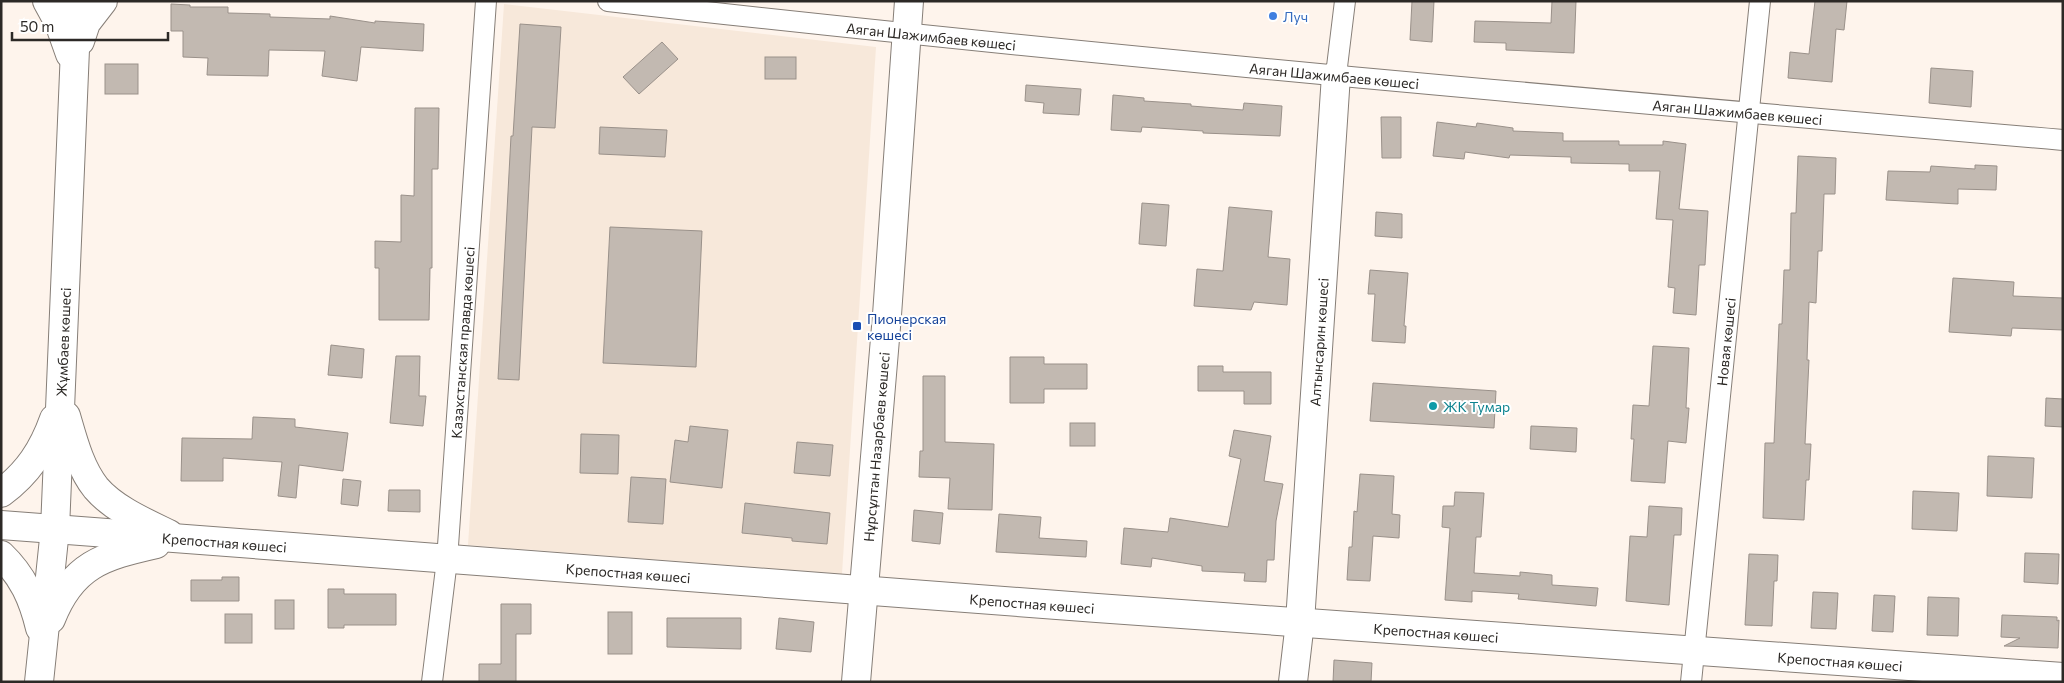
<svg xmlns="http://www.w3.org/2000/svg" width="2064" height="683" viewBox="0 0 2064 683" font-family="Commissioner,sans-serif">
<rect width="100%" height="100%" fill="#fef4ec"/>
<path fill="#f7e8da" d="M 504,4 L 876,47 L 842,574 L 468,545 Z"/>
<g fill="#c2b9b1" stroke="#9a918a">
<path d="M 1412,1 L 1434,1 L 1432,42 L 1410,40 Z"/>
<path d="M 1552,1 L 1576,1 L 1574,53 L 1506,50 L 1506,43 L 1474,42 L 1475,21 L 1551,23 Z"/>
<path d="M 1815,1 L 1847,1 L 1844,30 L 1836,29 L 1832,82 L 1788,78 L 1790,52 L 1809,54 Z"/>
<path d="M 171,4 L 190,5 L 190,7 L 228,7 L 228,13 L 270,14 L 270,17 L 330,19 L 330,16 L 375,23 L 375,21 L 424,24 L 423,51 L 361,47 L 357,81 L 322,76 L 325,51 L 269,50 L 268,76 L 207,75 L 208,58 L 183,57 L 183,31 L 171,31 Z"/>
<path d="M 520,24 L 561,27 L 555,128 L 532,127 L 519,380 L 498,379 L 511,136 L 513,136 Z"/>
<path d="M 662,42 L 678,59 L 639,94 L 623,77 Z"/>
<rect x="765" y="57" width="31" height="22"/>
<rect x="105" y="64" width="33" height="30"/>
<path d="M 1931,68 L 1973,71 L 1971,107 L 1929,103 Z"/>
<path d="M 1026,85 L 1081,89 L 1079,115 L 1043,113 L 1044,103 L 1025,101 Z"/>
<path d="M 1113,95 L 1144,98 L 1144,101 L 1191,104 L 1191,106 L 1243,110 L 1244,103 L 1282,106 L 1280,136 L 1203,133 L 1203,131 L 1142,127 L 1141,132 L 1111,130 Z"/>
<path d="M 415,108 L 439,108 L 438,169 L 432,169 L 432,268 L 430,268 L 429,320 L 379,320 L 379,268 L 375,268 L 375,241 L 401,242 L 401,195 L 414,196 Z"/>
<path d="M 1381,117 L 1401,117 L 1401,158 L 1382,158 Z"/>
<path d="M 1437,122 L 1476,127 L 1477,123 L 1513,128 L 1513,131 L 1563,133 L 1563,141 L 1619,141 L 1619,145 L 1663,145 L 1663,141 L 1686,144 L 1679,209 L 1708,211 L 1705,265 L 1699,265 L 1696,315 L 1673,313 L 1675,288 L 1668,287 L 1673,220 L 1656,219 L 1660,171 L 1629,171 L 1629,164 L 1571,163 L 1571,157 L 1510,155 L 1509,158 L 1465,152 L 1464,159 L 1433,156 Z"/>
<path d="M 600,127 L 667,130 L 665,157 L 599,154 Z"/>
<path d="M 1798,156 L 1836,158 L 1835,194 L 1824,194 L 1822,251 L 1818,251 L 1816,303 L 1809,302 L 1807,360 L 1809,360 L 1805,444 L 1811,444 L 1809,480 L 1806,480 L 1804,520 L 1763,518 L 1765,443 L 1774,443 L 1779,324 L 1782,324 L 1784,270 L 1790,270 L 1791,213 L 1796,213 Z"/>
<path d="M 1975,165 L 1997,166 L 1996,190 L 1958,189 L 1958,204 L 1886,200 L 1888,171 L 1930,172 L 1931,166 L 1975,169 Z"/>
<path d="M 1142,203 L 1169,205 L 1166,246 L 1139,244 Z"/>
<path d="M 1229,207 L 1272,211 L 1268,257 L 1290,259 L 1287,305 L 1254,302 L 1251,310 L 1194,306 L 1197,269 L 1223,271 Z"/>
<path d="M 1376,212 L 1402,214 L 1402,238 L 1375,236 Z"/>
<path d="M 610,227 L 702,231 L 696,367 L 603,363 Z"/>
<path d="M 1370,270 L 1408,273 L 1404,326 L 1406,326 L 1405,343 L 1372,341 L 1375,294 L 1368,294 Z"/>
<path d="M 1953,278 L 2014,282 L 2013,296 L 2063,298 L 2063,330 L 2012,328 L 2011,336 L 1949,332 Z"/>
<path d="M 331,345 L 364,349 L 362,378 L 328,375 Z"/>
<path d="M 1653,346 L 1689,348 L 1686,408 L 1689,408 L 1686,443 L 1668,441 L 1665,483 L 1631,481 L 1634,439 L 1631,439 L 1633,405 L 1649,406 Z"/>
<path d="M 396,356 L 420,356 L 419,396 L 426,396 L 423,426 L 390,423 Z"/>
<path d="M 1010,357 L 1044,357 L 1044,364 L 1087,364 L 1087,389 L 1044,389 L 1044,403 L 1010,403 Z"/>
<path d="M 1198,366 L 1223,366 L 1223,372 L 1271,372 L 1271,404 L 1244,404 L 1244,391 L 1198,391 Z"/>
<path d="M 923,376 L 945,376 L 945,442 L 994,444 L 992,510 L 948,509 L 950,478 L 919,477 L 920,451 L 923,451 Z"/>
<path d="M 1373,383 L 1496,391 L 1494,428 L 1370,421 Z"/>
<path d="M 2046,398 L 2063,399 L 2063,427 L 2045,426 Z"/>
<path d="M 253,417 L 295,419 L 295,427 L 348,433 L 343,471 L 299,465 L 296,498 L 278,496 L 282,462 L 223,458 L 223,481 L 181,481 L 182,438 L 252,439 Z"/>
<rect x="1070" y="423" width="25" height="23"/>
<path d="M 690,426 L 728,430 L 722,488 L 670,482 L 675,440 L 688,442 Z"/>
<path d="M 1531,426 L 1577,428 L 1576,452 L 1530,449 Z"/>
<path d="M 1234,430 L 1271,436 L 1264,481 L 1283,484 L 1276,521 L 1274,560 L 1267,560 L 1266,582 L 1244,581 L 1245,573 L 1202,571 L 1202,566 L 1152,558 L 1151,567 L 1121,564 L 1124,528 L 1168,532 L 1170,518 L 1228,527 L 1241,459 L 1229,456 Z"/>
<path d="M 581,434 L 619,435 L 618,474 L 580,473 Z"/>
<path d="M 797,442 L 833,445 L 830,476 L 794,473 Z"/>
<path d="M 1988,456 L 2034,458 L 2032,498 L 1987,496 Z"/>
<path d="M 1360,474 L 1394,476 L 1392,514 L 1400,515 L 1399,538 L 1373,536 L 1370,581 L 1347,580 L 1349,547 L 1352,547 L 1354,511 L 1357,512 Z"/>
<path d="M 631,477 L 666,479 L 663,524 L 628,522 Z"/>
<path d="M 343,479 L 361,481 L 358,506 L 341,504 Z"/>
<path d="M 389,490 L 420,490 L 420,512 L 388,511 Z"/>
<path d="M 1913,491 L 1959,493 L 1957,531 L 1912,529 Z"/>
<path d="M 1455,492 L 1484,493 L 1481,537 L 1476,537 L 1474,573 L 1520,576 L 1520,572 L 1552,575 L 1552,585 L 1598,588 L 1596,606 L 1518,599 L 1519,594 L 1472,591 L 1472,602 L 1445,600 L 1450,528 L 1442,527 L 1443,506 L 1454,506 Z"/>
<path d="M 745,503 L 830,513 L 827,544 L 792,541 L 792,538 L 742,533 Z"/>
<path d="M 1649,506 L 1682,508 L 1681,535 L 1674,535 L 1669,605 L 1626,601 L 1630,536 L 1647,537 Z"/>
<path d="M 914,510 L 943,513 L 940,544 L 912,541 Z"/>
<path d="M 999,514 L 1041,517 L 1039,538 L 1087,541 L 1086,557 L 996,552 Z"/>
<path d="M 2025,553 L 2059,554 L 2058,584 L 2024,582 Z"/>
<path d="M 1749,554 L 1778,555 L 1777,581 L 1774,581 L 1772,626 L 1745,625 Z"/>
<path d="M 222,577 L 239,577 L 239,601 L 191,601 L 191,580 L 222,580 Z"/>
<path d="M 328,589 L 344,589 L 344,594 L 396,594 L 396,625 L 344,625 L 344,628 L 328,628 Z"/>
<path d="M 1813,592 L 1838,593 L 1836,629 L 1811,628 Z"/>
<path d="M 1874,595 L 1895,596 L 1893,632 L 1872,631 Z"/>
<path d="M 1928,597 L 1959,598 L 1958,636 L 1927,635 Z"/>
<rect x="275" y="600" width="19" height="29"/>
<path d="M 501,604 L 531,604 L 531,634 L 516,634 L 516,682 L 479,682 L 479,664 L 501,664 Z"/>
<rect x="608" y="612" width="24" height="42"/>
<rect x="225" y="614" width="27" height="29"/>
<path d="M 2002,615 L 2057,617 L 2057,621 L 2059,620 L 2058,648 L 2004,646 L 2020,638 L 2001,637 Z"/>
<path d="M 667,618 L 741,618 L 741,649 L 667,647 Z"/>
<path d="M 779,618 L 814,622 L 811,652 L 776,649 Z"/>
<path d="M 1334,660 L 1372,663 L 1371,682 L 1333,682 Z"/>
</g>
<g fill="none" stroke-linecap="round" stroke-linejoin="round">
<defs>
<g id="street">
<path id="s1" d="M 608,1 C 1092,56 1577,98 2063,140"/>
<path d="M 1336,75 L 1345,1"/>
<path id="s2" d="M 432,682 L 447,560 L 486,1"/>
<path id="s3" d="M 1691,682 L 1760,1"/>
</g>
<g id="secondary">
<path d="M 47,1 L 59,23 L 70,54"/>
<path d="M 80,41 L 86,23 L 103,1"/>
<path d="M 66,416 C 73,440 80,468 96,488 C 114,509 144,522 169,534"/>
<path d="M 1,493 C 28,473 43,450 54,419"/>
<path id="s4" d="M 1,525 L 1097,608 L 2063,677"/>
<path d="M 1,555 C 23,576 33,599 40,628"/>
<path d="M 51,619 C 72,565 103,556 156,544"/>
<path id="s5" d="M 39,682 L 55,529 L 77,1"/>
<path id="s6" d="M 856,682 L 887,315 L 909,1"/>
<path id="s7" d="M 1293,682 L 1300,622 L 1336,75"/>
</g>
</defs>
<use href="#street" stroke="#867e77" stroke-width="22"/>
<use href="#secondary" stroke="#867e77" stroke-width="30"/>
<use href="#street" stroke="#fff" stroke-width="20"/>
<use href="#secondary" stroke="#fff" stroke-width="28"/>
</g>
<circle fill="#3f7fe0" stroke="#fff" stroke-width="2" cx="1273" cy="16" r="5"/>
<rect fill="#1a4fb4" stroke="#fff" stroke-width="2" x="852" y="321" width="10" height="10" rx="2.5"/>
<circle fill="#0f9aa8" stroke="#fff" stroke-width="2" cx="1433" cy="406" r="5"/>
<g text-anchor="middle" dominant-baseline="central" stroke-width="4" stroke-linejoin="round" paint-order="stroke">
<g font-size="14" fill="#366cbe" stroke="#fff" text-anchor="start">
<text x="1283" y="16">Луч</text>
</g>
<g font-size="14" fill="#2c2926" stroke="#fff">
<text stroke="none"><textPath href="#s1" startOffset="325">Аяган Шажимбаев көшесі</textPath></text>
<text stroke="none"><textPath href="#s1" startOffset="730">Аяган Шажимбаев көшесі</textPath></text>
<text stroke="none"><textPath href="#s1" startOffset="1135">Аяган Шажимбаев көшесі</textPath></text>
<text stroke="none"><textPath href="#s7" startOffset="341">Алтынсарин көшесі</textPath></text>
<text stroke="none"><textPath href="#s3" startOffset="342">Новая көшесі</textPath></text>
<text stroke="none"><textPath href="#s5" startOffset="341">Жұмбаев көшесі</textPath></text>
<text stroke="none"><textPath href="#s2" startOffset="341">Казахстанская правда көшесі</textPath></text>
<text stroke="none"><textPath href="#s6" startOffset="236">Нұрсұлтан Назарбаев көшесі</textPath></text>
<text stroke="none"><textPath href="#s4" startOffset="224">Крепостная көшесі</textPath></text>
<text stroke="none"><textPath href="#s4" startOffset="629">Крепостная көшесі</textPath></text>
<text stroke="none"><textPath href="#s4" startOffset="1034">Крепостная көшесі</textPath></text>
<text stroke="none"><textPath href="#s4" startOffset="1439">Крепостная көшесі</textPath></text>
<text stroke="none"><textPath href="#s4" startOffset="1844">Крепостная көшесі</textPath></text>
</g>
<g font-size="14" fill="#164399" stroke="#fff" text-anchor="start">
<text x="867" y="318">Пионерская<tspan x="867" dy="16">көшесі</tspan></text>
</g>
<g font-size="14" fill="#0d838f" stroke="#fff" text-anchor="start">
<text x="1443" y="406">ЖК Тумар</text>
</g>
</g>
<rect width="2064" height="683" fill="none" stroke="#2c2926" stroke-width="5"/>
<path d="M12 32v8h156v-8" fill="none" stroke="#2c2926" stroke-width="2.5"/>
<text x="20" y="32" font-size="15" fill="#2c2926" stroke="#ffffff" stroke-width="4" paint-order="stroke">50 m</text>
</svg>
